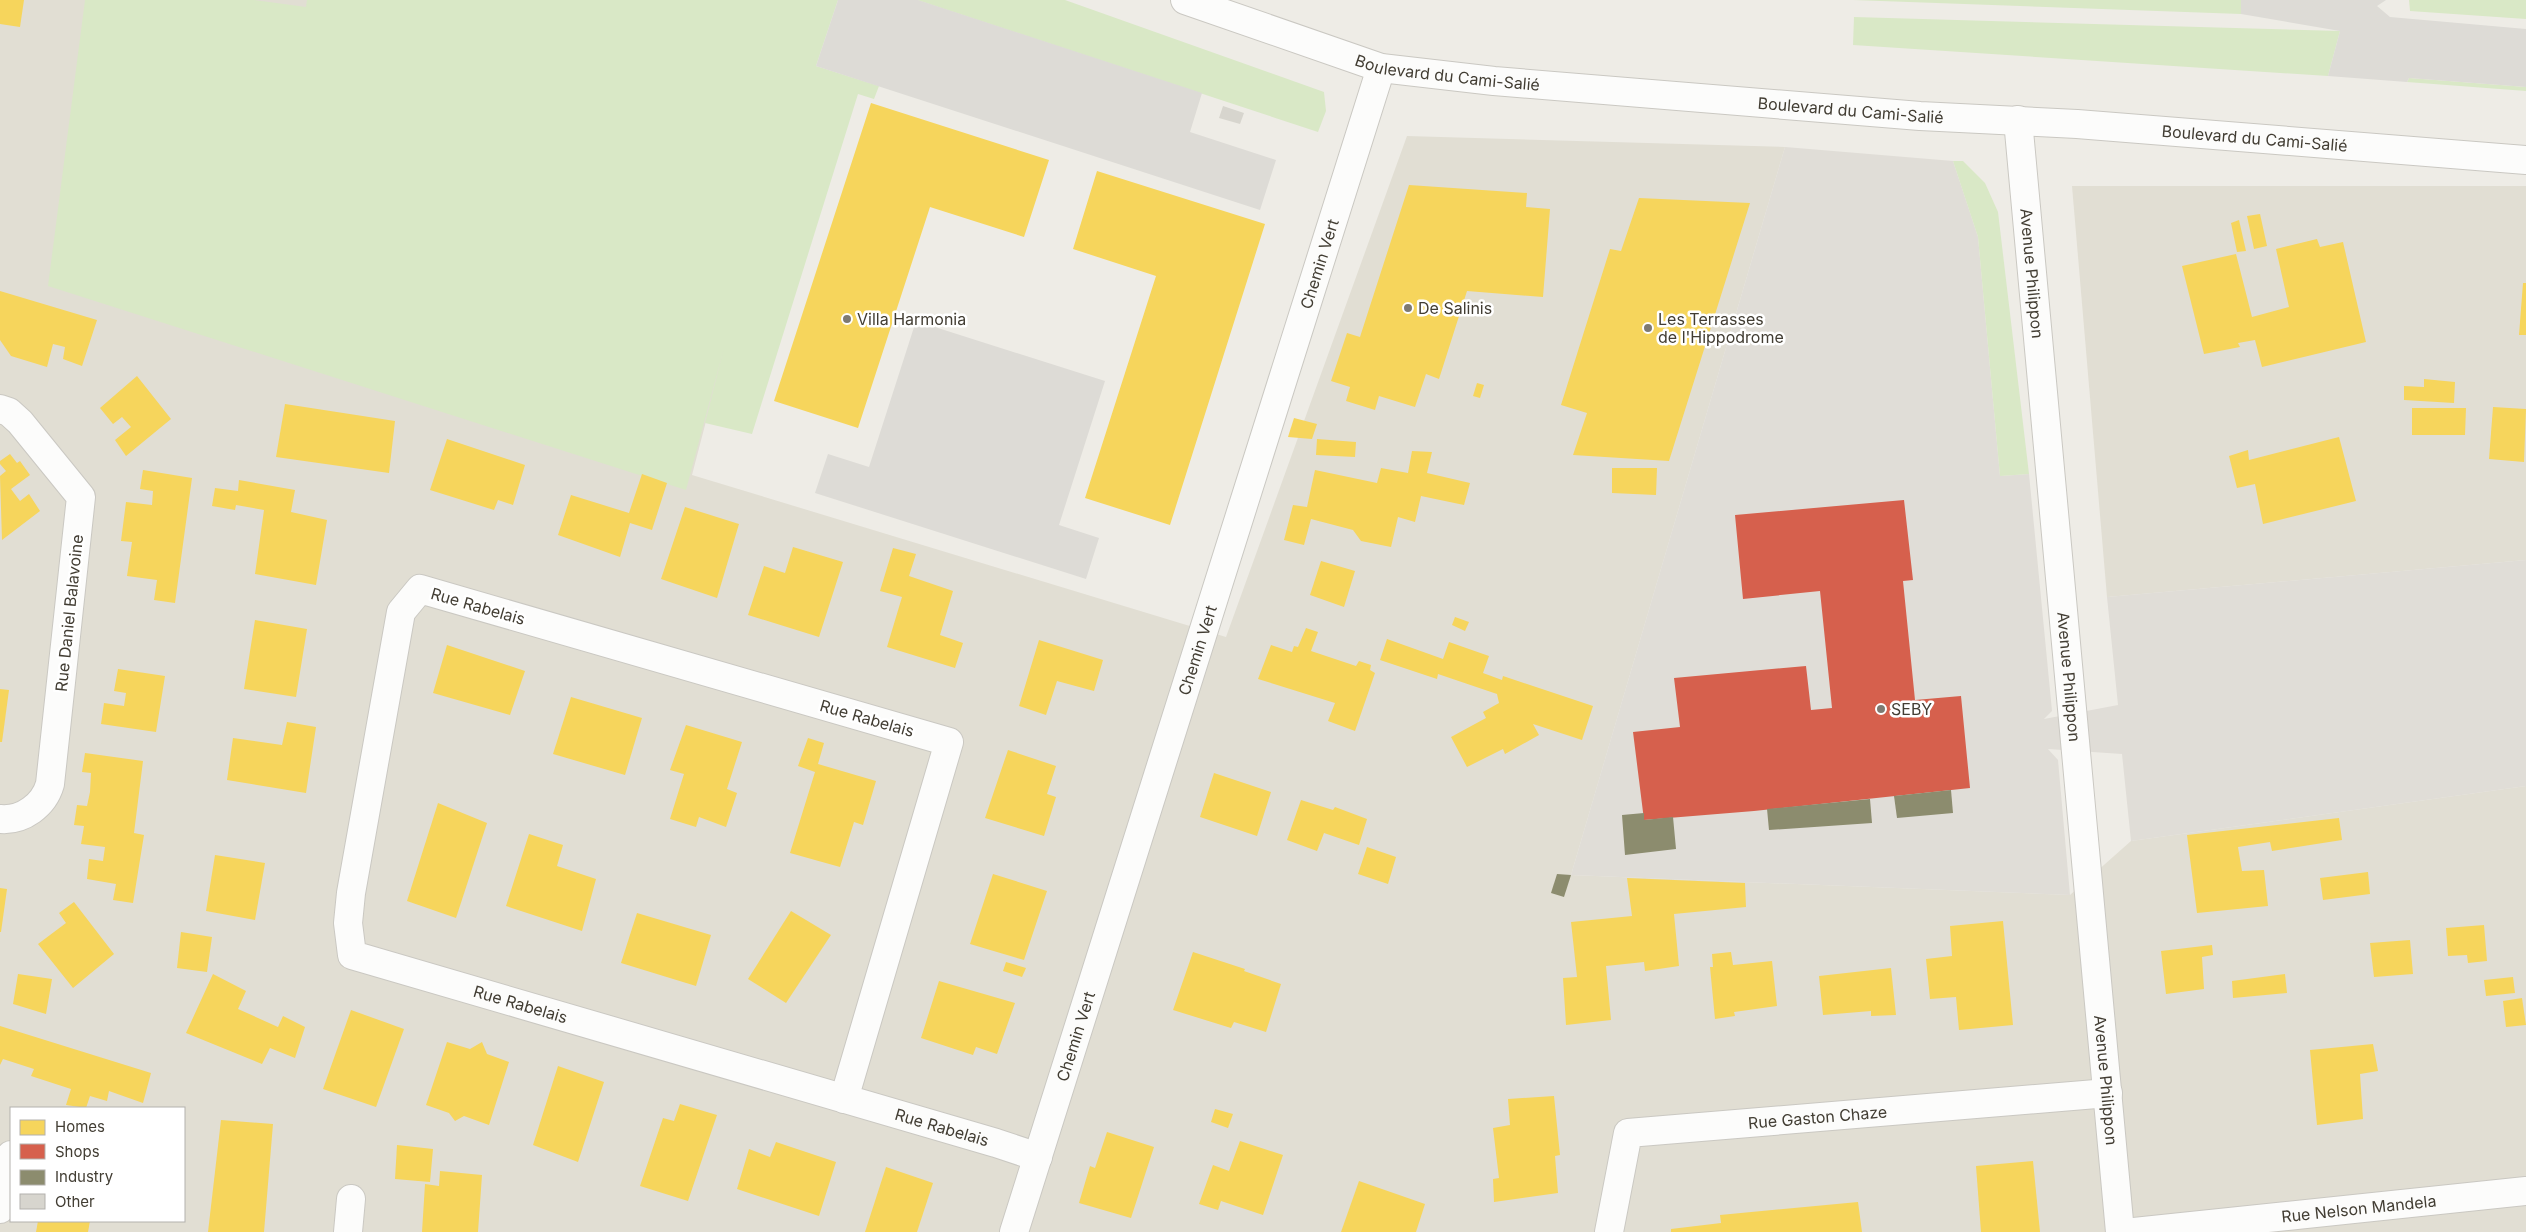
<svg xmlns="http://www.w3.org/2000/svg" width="2526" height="1232" viewBox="0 0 2526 1232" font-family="Inter,sans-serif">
<rect width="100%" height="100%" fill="#eeece6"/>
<g fill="#e1ded3" fill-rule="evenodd">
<path d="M 0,0 L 816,0 L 692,475 L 1226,637 L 1407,136 L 1785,147 L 1571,875 L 2070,895 L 2131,841 L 2526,786 L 2526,1232 L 0,1232 ZM 11,1108 L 184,1108 L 184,1221 L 11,1221 Z"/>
<path d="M 2072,186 L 2526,186 L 2526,560 L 2107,597 Z"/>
</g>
<path fill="#e0ddd7" d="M 1785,147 L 1953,161 L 1978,237 L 2000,476 L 2029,474 L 2052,711 L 2044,719 L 2118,705 L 2107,597 L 2526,560 L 2526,786 L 2131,841 L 2122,754 L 2048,749 L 2058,760 L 2070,895 L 1571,875 Z"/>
<g fill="#d9e8c6">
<path d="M 85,0 L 254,0 L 306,7 L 307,0 L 838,0 L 816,66 L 879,86 L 874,99 L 858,94 L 752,434 L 705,423 L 724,348 L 686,490 L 48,286 Z"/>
<path d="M 917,0 L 1065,0 L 1324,92 L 1326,111 L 1318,132 Z"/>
<path d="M 1853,0 L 2241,0 L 2241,14 Z"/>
<path d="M 2409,0 L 2526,0 L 2526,19 L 2410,11 Z"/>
<path d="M 1854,17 L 2340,31 L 2328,76 L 1853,45 Z"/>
<path d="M 2409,78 L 2526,87 L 2526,91 L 2407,82 Z"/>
<path d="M 1953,161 L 1963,161 L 1985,183 L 1998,212 L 2029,474 L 2000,476 L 1978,237 Z"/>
</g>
<g fill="#dddbd6">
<path d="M 838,0 L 918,0 L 1202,93 L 1190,132 L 1276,160 L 1260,210 L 816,66 Z"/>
<path d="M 2241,0 L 2386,0 L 2377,6 L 2390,17 L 2526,29 L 2526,87 L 2409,78 L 2407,82 L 2328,76 L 2340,31 L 2241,14 Z"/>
<path d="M 916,321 L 1105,381 L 1059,525 L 1099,538 L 1086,579 L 815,493 L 828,454 L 869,467 Z"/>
</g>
<g fill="#f6d55c">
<path d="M 0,0 L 24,0 L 20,27 L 0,24 Z"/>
<path d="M 871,103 L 1049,160 L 1024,237 L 930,207 L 858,428 L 774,401 Z"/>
<path d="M 1097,171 L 1265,224 L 1170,525 L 1085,498 L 1156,276 L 1073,249 Z"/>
<path d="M 1409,185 L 1527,193 L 1526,207 L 1550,209 L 1543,297 L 1467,291 L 1439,379 L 1426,374 L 1415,407 L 1379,396 L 1375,410 L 1346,401 L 1350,387 L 1331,381 L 1347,333 L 1360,337 Z"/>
<path d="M 1639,198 L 1750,203 L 1669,461 L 1573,455 L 1587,413 L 1561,405 L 1610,249 L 1621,251 Z"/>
<path d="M 2260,214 L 2267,246 L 2254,249 L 2247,216 Z"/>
<path d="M 2239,220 L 2246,251 L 2237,252 L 2231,223 Z"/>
<path d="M 2317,239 L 2320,247 L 2343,242 L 2366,342 L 2262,367 L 2255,340 L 2238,343 L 2240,347 L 2204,354 L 2182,266 L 2236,254 L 2252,317 L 2289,307 L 2276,249 Z"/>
<path d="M 2523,283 L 2526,283 L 2526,335 L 2519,335 Z"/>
<path d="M 0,291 L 97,320 L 82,366 L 63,359 L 65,347 L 53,344 L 47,367 L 11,356 L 0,340 Z"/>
<path d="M 137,376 L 171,419 L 126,456 L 115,440 L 131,427 L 122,417 L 113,424 L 100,408 Z"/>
<path d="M 2424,379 L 2455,382 L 2454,403 L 2404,400 L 2404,386 L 2424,387 Z"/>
<path d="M 1477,383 L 1484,385 L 1480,398 L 1473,396 Z"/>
<path d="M 285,404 L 395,421 L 389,473 L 276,457 Z"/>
<path d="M 2493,407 L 2526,409 L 2524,462 L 2489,459 Z"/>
<path d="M 2412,408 L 2466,408 L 2465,435 L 2412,435 Z"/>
<path d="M 1294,418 L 1317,424 L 1312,439 L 1288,437 Z"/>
<path d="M 2339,437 L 2356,501 L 2263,524 L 2255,484 L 2237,488 L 2229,456 L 2248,450 L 2249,460 Z"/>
<path d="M 447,439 L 525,465 L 513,505 L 498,500 L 494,510 L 430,490 Z"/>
<path d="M 1317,439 L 1356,442 L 1355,457 L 1316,455 Z"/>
<path d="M 1412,451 L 1432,452 L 1427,473 L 1470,483 L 1464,505 L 1421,496 L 1415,522 L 1398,517 L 1391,547 L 1361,541 L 1353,530 L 1311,519 L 1304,545 L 1284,540 L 1293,505 L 1307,507 L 1315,470 L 1377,483 L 1381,468 L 1408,473 Z"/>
<path d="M 10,454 L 17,463 L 20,461 L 30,475 L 11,489 L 20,501 L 29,494 L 40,511 L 2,540 L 0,476 L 6,471 L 0,464 L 0,461 Z"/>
<path d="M 1612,468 L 1657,468 L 1656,495 L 1612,493 Z"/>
<path d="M 143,470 L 192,478 L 175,603 L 154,600 L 157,580 L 127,576 L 132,542 L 121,541 L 126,502 L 152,505 L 153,491 L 140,489 Z"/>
<path d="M 642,474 L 667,483 L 652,530 L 630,523 L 620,557 L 558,535 L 571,495 L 629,513 Z"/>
<path d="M 239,480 L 295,490 L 291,512 L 327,520 L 316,585 L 255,574 L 264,510 L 236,505 L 235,510 L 212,506 L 215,488 L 238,491 Z"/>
<path d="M 685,507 L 739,524 L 717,598 L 661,579 Z"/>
<path d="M 793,547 L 843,562 L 819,637 L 748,615 L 764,566 L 785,573 Z"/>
<path d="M 893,548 L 916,554 L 909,576 L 953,591 L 940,635 L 963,643 L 955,668 L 887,647 L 902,597 L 880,591 Z"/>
<path d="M 1321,561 L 1355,571 L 1344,607 L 1310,595 Z"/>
<path d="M 1455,617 L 1469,622 L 1465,631 L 1452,625 Z"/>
<path d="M 255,620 L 307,629 L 296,697 L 244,689 Z"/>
<path d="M 1306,628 L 1318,632 L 1311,651 L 1356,666 L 1359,661 L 1371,665 L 1370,670 L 1375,673 L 1355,731 L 1328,721 L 1335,703 L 1258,679 L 1271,645 L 1292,652 L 1294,646 L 1298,647 Z"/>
<path d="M 1387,639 L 1443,659 L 1449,642 L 1489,656 L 1483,673 L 1502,680 L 1503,676 L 1593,706 L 1582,740 L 1533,724 L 1539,735 L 1505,754 L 1503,749 L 1467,767 L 1451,737 L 1486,718 L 1483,712 L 1499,703 L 1497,694 L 1438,674 L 1437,679 L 1380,660 Z"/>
<path d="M 1039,640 L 1103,660 L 1094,691 L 1057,681 L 1046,715 L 1019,706 Z"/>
<path d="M 447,645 L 525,671 L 510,715 L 433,693 Z"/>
<path d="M 118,669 L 165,676 L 156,732 L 101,724 L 104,703 L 124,706 L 126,693 L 114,691 Z"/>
<path d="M 0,689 L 9,690 L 2,742 L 0,742 Z"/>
<path d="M 571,697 L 642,718 L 625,775 L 553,754 Z"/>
<path d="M 287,722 L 316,727 L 306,793 L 227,780 L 233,738 L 282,745 Z"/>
<path d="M 686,725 L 742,742 L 727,789 L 737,793 L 726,827 L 699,817 L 696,827 L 670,819 L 684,774 L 670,770 Z"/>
<path d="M 808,738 L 824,743 L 818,764 L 876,781 L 863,825 L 854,822 L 840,867 L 790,853 L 815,772 L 798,766 Z"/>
<path d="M 1008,750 L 1056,766 L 1047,794 L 1056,797 L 1044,836 L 985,818 Z"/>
<path d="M 85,753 L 143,761 L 134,833 L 144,835 L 133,903 L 113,900 L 116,884 L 87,879 L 89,859 L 103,861 L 105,847 L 81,844 L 84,826 L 74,825 L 77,805 L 87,806 L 90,792 L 91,773 L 82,772 Z"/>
<path d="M 1214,773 L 1271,792 L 1257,836 L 1200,817 Z"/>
<path d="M 1301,800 L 1333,810 L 1335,807 L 1367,819 L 1359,845 L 1324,833 L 1317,851 L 1287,840 Z"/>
<path d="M 438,803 L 487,823 L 456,918 L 407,901 Z"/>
<path d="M 2339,818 L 2342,840 L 2272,851 L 2270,842 L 2238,847 L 2242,871 L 2264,870 L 2268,906 L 2197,913 L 2187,835 Z"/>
<path d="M 529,834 L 563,845 L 557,866 L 596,879 L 582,931 L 506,906 Z"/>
<path d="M 1367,847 L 1396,857 L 1388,884 L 1358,874 Z"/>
<path d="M 215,855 L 265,863 L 255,920 L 206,911 Z"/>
<path d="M 2368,872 L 2370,894 L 2323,900 L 2320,878 Z"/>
<path d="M 993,874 L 1047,891 L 1024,960 L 970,944 Z"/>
<path d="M 1627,878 L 1745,883 L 1746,907 L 1674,914 L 1679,966 L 1645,971 L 1644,962 L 1606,966 L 1611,1020 L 1566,1025 L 1563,978 L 1577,977 L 1571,922 L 1632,916 Z"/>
<path d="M 0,888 L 7,889 L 1,932 L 0,932 Z"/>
<path d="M 74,902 L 114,954 L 73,988 L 38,944 L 66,923 L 59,913 Z"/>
<path d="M 791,911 L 831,935 L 786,1003 L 748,979 Z"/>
<path d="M 637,913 L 711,935 L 696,986 L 621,963 Z"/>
<path d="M 2003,921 L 2013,1025 L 1959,1030 L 1956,997 L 1930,999 L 1926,959 L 1952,956 L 1950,926 Z"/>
<path d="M 2484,925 L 2487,961 L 2468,963 L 2467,955 L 2448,956 L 2446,928 Z"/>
<path d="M 181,932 L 212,937 L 207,972 L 177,968 Z"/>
<path d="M 2410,940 L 2413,974 L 2374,977 L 2370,943 Z"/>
<path d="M 2212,945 L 2213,955 L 2202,957 L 2204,989 L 2166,994 L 2161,951 Z"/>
<path d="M 1193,952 L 1245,969 L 1244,971 L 1281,984 L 1266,1032 L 1234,1022 L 1231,1028 L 1173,1010 Z"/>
<path d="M 1731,952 L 1733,965 L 1772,961 L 1777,1006 L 1734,1012 L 1735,1016 L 1715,1019 L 1710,967 L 1713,967 L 1712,954 Z"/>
<path d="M 1006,962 L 1026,968 L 1022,977 L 1003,971 Z"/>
<path d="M 1891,968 L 1896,1015 L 1871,1016 L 1871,1011 L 1823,1015 L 1819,976 Z"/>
<path d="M 18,974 L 52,979 L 46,1014 L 13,1004 Z"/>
<path d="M 213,974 L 246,991 L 238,1009 L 278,1027 L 283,1016 L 305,1027 L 295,1058 L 270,1048 L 262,1064 L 186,1033 Z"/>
<path d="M 2285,974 L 2287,993 L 2233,998 L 2232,981 Z"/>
<path d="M 2513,977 L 2515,993 L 2486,996 L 2484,980 Z"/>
<path d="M 939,981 L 1015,1003 L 997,1054 L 976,1047 L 973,1055 L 921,1038 Z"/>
<path d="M 2522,998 L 2526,1025 L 2506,1027 L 2503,1001 Z"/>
<path d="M 351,1010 L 404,1029 L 376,1107 L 323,1089 Z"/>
<path d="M 0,1026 L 151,1073 L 143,1103 L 109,1091 L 107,1101 L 90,1096 L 86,1108 L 66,1105 L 71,1089 L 31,1076 L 34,1069 L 3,1059 L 0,1065 Z"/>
<path d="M 447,1042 L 470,1049 L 482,1042 L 487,1054 L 509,1062 L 489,1125 L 464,1116 L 455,1121 L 449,1113 L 426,1105 Z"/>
<path d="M 2373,1044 L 2378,1071 L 2360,1074 L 2363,1119 L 2317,1125 L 2310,1050 Z"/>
<path d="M 558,1066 L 604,1082 L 578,1162 L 533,1145 Z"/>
<path d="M 1554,1096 L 1560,1155 L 1555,1156 L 1558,1193 L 1494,1202 L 1493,1179 L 1499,1178 L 1493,1128 L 1510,1125 L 1508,1099 Z"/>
<path d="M 680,1104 L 717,1115 L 688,1201 L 640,1186 L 663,1118 L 674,1121 Z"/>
<path d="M 1215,1109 L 1233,1114 L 1228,1128 L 1211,1122 Z"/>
<path d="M 221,1120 L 273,1124 L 264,1232 L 208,1232 Z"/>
<path d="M 1107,1132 L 1154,1147 L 1131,1218 L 1079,1203 L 1090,1166 L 1095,1168 Z"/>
<path d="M 1240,1141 L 1283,1155 L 1263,1215 L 1221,1201 L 1218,1210 L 1199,1204 L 1213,1165 L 1229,1171 Z"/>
<path d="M 776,1142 L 836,1162 L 819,1216 L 737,1189 L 749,1149 L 770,1157 Z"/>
<path d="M 397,1145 L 433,1149 L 430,1182 L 395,1179 Z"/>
<path d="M 2033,1161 L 2040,1232 L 1981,1232 L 1976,1166 Z"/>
<path d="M 886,1167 L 933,1183 L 917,1232 L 865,1232 Z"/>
<path d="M 440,1171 L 482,1175 L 478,1232 L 422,1232 L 425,1184 L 439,1186 Z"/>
<path d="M 1359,1181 L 1425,1204 L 1416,1232 L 1341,1232 Z"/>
<path d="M 1858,1202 L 1862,1232 L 1671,1232 L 1671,1229 L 1721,1223 L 1720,1215 Z"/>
<path d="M 38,1221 L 90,1221 L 88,1232 L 36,1232 Z"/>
</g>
<path fill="#d6604d" d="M 1904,500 L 1913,580 L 1903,581 L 1915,700 L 1961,696 L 1970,788 L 1754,811 L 1644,820 L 1633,732 L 1680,727 L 1674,678 L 1806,666 L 1811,710 L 1832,708 L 1820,591 L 1743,599 L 1735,515 Z"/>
<g fill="#8c8c6e">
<path d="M 1951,790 L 1953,813 L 1897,818 L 1894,796 Z"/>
<path d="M 1870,799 L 1872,823 L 1769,830 L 1767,809 Z"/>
<path d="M 1644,813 L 1644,820 L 1673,817 L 1676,849 L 1625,855 L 1622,815 Z"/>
<path d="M 1557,874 L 1571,875 L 1564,897 L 1551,893 Z"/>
</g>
<path fill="#d7d5ce" d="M 1223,106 L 1244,113 L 1240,124 L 1219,118 Z"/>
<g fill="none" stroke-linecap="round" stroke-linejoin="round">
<defs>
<g id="minor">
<path d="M 0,409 L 9,412 L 20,422 L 81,497 L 50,784 C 44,805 23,821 0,819"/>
<path id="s1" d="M 844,1099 L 949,742 L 420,589 L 401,612 L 351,893 L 348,923 L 352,955 L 996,1143 L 1038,1157"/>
<path d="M 0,1209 L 11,1155"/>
<path d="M 348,1232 L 351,1199"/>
<path id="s2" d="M 1014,1232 L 1381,68"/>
<path id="s3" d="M 1609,1232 L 1628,1133 L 2108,1093"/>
<path id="s4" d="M 2134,1232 L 2526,1191"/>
</g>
<g id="tertiary">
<path id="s5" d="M 1185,0 L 1381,68 L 1494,81 L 1920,116 L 2077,124 L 2526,160"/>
<path id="s6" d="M 2018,120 L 2120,1232"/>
</g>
</defs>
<use href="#minor" stroke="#cac8c2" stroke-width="30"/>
<use href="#tertiary" stroke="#cac8c2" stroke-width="30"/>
<use href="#minor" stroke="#fcfcfb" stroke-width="28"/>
<use href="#tertiary" stroke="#fcfcfb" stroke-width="28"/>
</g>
<g fill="#7e7a72" stroke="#fff" stroke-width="2">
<circle cx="1408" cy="308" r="5"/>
<circle cx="847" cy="319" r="5"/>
<circle cx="1648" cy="328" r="5"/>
<circle cx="1881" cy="709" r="5"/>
</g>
<g text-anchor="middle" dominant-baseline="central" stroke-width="5" stroke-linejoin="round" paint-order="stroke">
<g font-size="16" fill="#423d33" stroke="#fff">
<text stroke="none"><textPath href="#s5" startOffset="274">Boulevard du Cami-Salié</textPath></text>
<text stroke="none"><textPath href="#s5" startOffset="679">Boulevard du Cami-Salié</textPath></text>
<text stroke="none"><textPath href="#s5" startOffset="1084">Boulevard du Cami-Salié</textPath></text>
<text stroke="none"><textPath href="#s2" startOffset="1015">Chemin Vert</textPath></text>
<text stroke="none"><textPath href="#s6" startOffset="154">Avenue Philippon</textPath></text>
<text transform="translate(478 606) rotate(16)">Rue Rabelais</text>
<text transform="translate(69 613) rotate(-84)">Rue Daniel Balavoine</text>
<text stroke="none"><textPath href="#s2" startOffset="610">Chemin Vert</textPath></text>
<text stroke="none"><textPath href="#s6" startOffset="559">Avenue Philippon</textPath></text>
<text transform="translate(867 718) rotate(16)">Rue Rabelais</text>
<text stroke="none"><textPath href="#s1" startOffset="1476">Rue Rabelais</textPath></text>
<text stroke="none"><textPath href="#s2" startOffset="205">Chemin Vert</textPath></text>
<text stroke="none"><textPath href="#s6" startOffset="964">Avenue Philippon</textPath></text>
<text stroke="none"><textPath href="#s3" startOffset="291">Rue Gaston Chaze</textPath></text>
<text stroke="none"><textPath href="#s1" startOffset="1915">Rue Rabelais</textPath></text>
<text stroke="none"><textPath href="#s4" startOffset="226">Rue Nelson Mandela</textPath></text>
</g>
<g font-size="16" fill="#423d33" stroke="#fff" text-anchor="start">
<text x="1418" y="308">De Salinis</text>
<text x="857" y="319">Villa Harmonia</text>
<text x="1658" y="319">Les Terrasses<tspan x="1658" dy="18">de l'Hippodrome</tspan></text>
<text x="1891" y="709">SEBY</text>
</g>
</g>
<rect x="10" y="1107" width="175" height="115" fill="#ffffff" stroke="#b3b1ad"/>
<rect x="20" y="1120" width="25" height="15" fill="#f6d55c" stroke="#b3b1ad"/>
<text x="55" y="1132" font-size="15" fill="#423d33">Homes</text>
<rect x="20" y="1144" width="25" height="15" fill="#d6604d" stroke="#b3b1ad"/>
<text x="55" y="1157" font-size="15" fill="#423d33">Shops</text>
<rect x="20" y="1170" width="25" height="15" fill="#8c8c6e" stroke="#b3b1ad"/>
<text x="55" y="1182" font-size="15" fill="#423d33">Industry</text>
<rect x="20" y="1194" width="25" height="15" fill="#d7d5ce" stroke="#b3b1ad"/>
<text x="55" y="1207" font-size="15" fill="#423d33">Other</text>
</svg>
